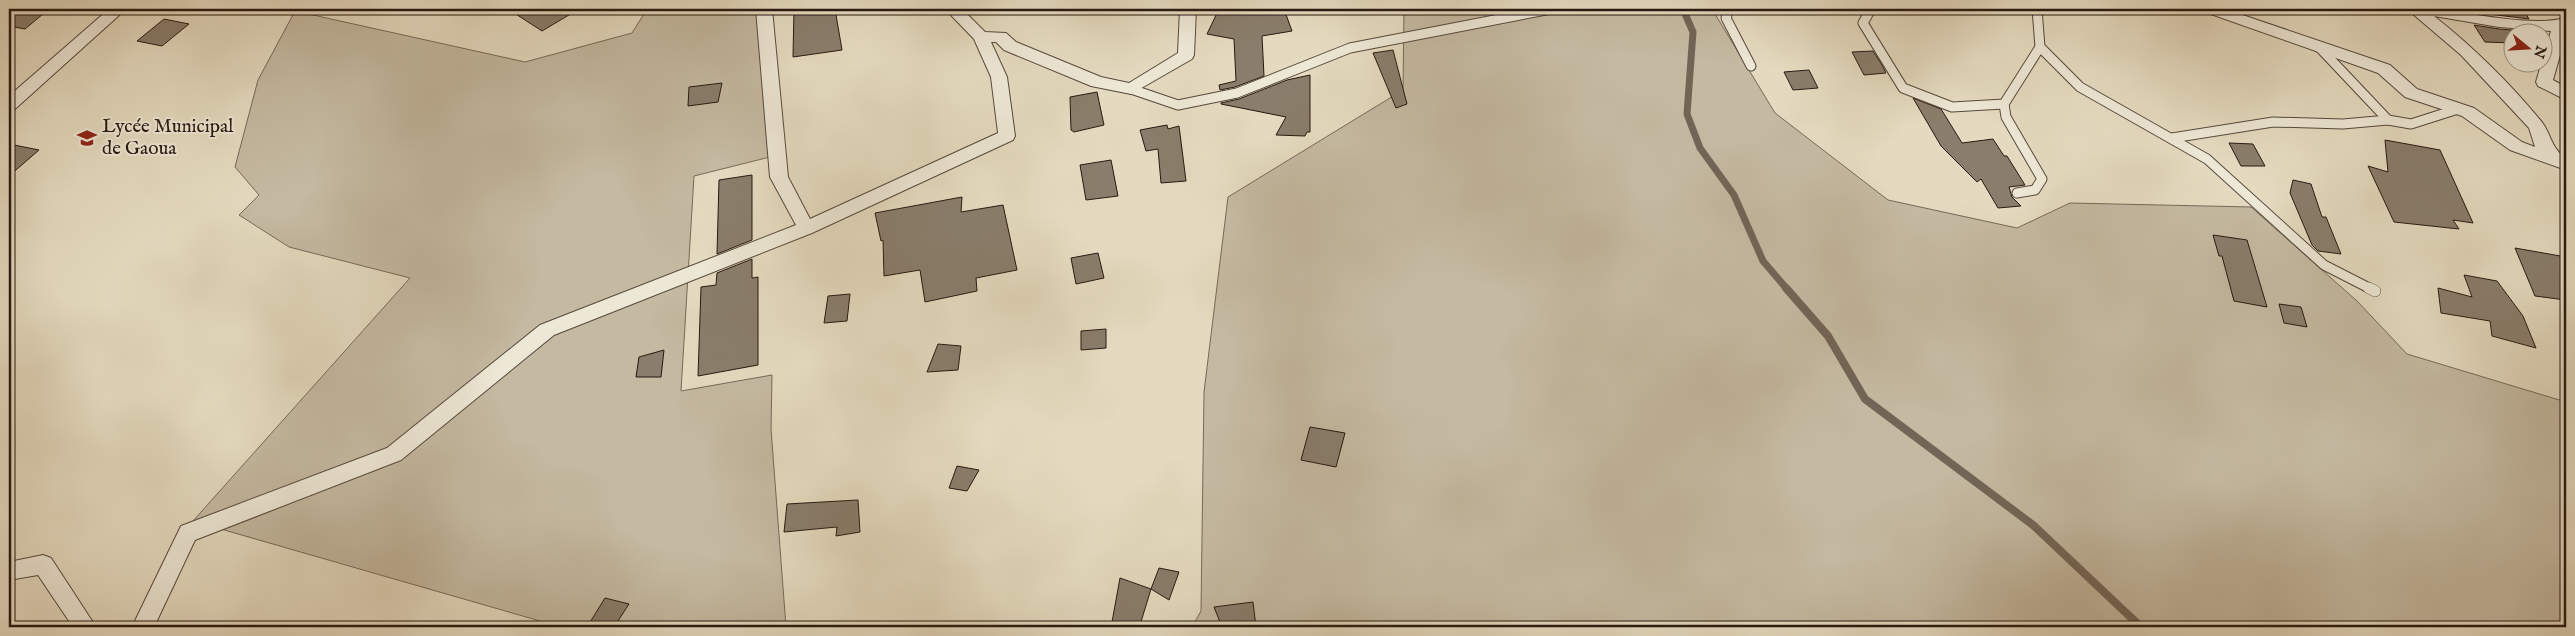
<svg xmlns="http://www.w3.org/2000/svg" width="2575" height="636" viewBox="0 0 2575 636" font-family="'IM FELL English',serif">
<rect width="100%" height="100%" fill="#e4dabf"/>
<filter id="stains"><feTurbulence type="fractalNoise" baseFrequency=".004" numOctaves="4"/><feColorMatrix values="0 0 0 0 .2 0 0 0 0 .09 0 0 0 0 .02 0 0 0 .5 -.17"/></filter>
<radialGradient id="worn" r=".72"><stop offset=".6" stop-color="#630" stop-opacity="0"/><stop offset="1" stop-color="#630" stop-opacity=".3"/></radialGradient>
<g fill="#c4b9a1" stroke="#766959">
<path d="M 647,9 L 764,9 L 765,13 L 778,155 L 694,176 L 681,391 L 772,375 L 771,429 L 786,627 L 539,627 L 540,621 L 193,521 L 410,278 L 289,247 L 239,215 L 259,195 L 235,167 L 258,80 L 295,11 L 525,62 L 632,33 Z"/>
<path d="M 1404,9 L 1712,9 L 1775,113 L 1888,200 L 2017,228 L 2070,203 L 2251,207 L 2357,301 L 2407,354 L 2566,402 L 2566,627 L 1192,627 L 1201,611 L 1204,392 L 1228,197 L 1403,90 Z"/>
</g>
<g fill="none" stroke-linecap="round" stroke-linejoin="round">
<path stroke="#726556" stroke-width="7" d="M 1683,9 L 1693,32 L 1687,114 L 1700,148 L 1734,195 L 1763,261 L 1787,289"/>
<path stroke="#726556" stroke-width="8" d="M 1786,288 L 1828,336 L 1865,399 L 2033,525 L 2141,627"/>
</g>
<g fill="#897d6b" stroke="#271911">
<path d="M 17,9 L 49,9 L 25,29 L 9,26 L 9,15 Z"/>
<path d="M 508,9 L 579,9 L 542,31 Z"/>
<path d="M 794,9 L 835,9 L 842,50 L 793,57 Z"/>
<path d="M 1219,9 L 1284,9 L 1292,31 L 1262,36 L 1264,76 L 1235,87 L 1220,90 L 1219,85 L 1236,81 L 1234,39 L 1207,34 Z"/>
<path d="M 2463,9 L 2523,9 L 2529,19 L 2465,11 Z"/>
<path d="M 164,19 L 189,24 L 162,46 L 137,41 Z"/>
<path d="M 2474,25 L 2499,29 L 2537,32 L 2512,32 L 2512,43 L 2485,42 Z"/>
<path d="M 1393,50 L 1407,104 L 1396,108 L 1373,53 Z"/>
<path d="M 1873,51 L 1882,65 L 1886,73 L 1864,75 L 1852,52 Z"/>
<path d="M 1809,70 L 1818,88 L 1793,90 L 1784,72 Z"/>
<path d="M 1310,75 L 1310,132 L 1307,132 L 1305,136 L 1276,135 L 1286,117 L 1221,104 L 1221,103 L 1239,99 L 1287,80 Z"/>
<path d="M 722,83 L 718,102 L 688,106 L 689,87 Z"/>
<path d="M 1097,92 L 1104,125 L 1074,132 L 1071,130 L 1070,97 Z"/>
<path d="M 1913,98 L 1941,109 L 1962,143 L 1993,139 L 2004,156 L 2007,156 L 2025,185 L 2009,187 L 2012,197 L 2021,206 L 1998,208 L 1981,179 L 1977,182 L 1941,146 Z"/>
<path d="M 1167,125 L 1168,129 L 1179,126 L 1186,181 L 1161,183 L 1158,149 L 1146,151 L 1140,130 Z"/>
<path d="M 2385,140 L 2440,150 L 2473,223 L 2453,220 L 2459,229 L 2394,222 L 2368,166 L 2388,172 Z"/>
<path d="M 2229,143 L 2253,144 L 2265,166 L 2241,166 Z"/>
<path d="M 9,144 L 39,150 L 9,176 Z"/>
<path d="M 1111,160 L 1118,196 L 1086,200 L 1080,165 Z"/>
<path d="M 752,175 L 752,240 L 717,254 L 719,180 Z"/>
<path d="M 2293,180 L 2311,184 L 2322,217 L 2326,217 L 2341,254 L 2318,251 L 2312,245 L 2290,193 Z"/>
<path d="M 962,197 L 961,212 L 1003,205 L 1017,270 L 976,278 L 977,291 L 925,302 L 920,270 L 884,276 L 883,240 L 881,241 L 875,213 Z"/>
<path d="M 2213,235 L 2247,240 L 2267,307 L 2234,301 L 2222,256 L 2219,256 Z"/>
<path d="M 2515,248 L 2566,257 L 2566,300 L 2535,296 Z"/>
<path d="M 1098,253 L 1104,278 L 1076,284 L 1071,258 Z"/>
<path d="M 752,259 L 752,278 L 758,277 L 758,365 L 698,376 L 701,287 L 716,285 L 717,273 Z"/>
<path d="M 2464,275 L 2497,281 L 2523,316 L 2536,348 L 2492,336 L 2490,321 L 2441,313 L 2438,288 L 2472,297 Z"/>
<path d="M 850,294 L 847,321 L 824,323 L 828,296 Z"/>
<path d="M 2279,304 L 2301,307 L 2307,327 L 2284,323 Z"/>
<path d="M 1106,329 L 1106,348 L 1081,350 L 1081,331 Z"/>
<path d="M 938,344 L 961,346 L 958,370 L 927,372 Z"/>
<path d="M 664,350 L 661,377 L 636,377 L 639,357 Z"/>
<path d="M 1310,427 L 1345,433 L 1336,467 L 1301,460 Z"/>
<path d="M 957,466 L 979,470 L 967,491 L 949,488 Z"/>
<path d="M 858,500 L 860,532 L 836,536 L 837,527 L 784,532 L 787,504 Z"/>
<path d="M 1159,568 L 1179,572 L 1169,600 L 1151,589 Z"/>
<path d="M 1120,578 L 1151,589 L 1140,625 L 1112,622 Z"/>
<path d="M 605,598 L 629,604 L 614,627 L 587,627 Z"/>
<path d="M 1253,602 L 1256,627 L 1222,627 L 1214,607 Z"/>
</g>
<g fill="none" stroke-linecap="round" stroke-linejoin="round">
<defs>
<g id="service-far1">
<path d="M 1729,9 L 1726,18 L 1751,66"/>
<path d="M 1871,9 L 1863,23 L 1903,88 L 1952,107 L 2004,104 L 2040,47 L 2037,9"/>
<path d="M 2318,46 L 2388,120 L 2411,124 L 2458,109"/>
<path d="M 2040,47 L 2080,87 L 2207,159 L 2324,265 L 2371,289"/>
<path d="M 1131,89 L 1178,105 L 1237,93 L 1350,48 L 1551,9 L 1573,9"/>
<path d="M 2004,104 L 2006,117 L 2042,179 L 2035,190 L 2017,193"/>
<path d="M 2172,138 L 2273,122 L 2343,124 L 2388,120"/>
</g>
<path id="service" d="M 2369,288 L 2375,291"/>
<g id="minor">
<path d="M 109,9 L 126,9 L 15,109 L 9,111 L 9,96 Z"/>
<path d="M 756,9 L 772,9 L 788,177 L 810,219 L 998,133 L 991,77 L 974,39 L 945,9 L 962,9 L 985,32 L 1006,33 L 1016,42 L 1101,77 L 1129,83 L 1178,53 L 1180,9 L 1196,9 L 1194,55 L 1192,59 L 1131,94 L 1091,86 L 1004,50 L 996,42 L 991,42 L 1007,77 L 1015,136 L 1013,140 L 812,233 L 554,335 L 401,460 L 195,540 L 154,627 L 132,627 L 181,526 L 387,448 L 540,325 L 796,225 L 770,177 Z"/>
<path d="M 2202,9 L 2225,9 L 2390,65 L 2417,89 L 2474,108 L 2522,142 L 2535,147 L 2529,128 L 2461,55 L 2407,9 C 2458,6 2519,29 2566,18 L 2566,34 L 2553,80 L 2566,87 L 2566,100 L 2538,86 L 2536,82 L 2551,31 L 2499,27 L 2434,16 C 2473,47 2509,82 2541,121 C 2551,133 2551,149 2566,158 L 2566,170 L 2510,150 L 2462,116 L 2405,97 L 2378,73 L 2205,12 Z"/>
<path d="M 43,555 L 51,558 L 96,627 L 73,627 L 38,575 L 9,580 L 9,562 Z"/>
</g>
</defs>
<use href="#service-far1" stroke="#56493c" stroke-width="11"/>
<use href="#service" stroke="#56493c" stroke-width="12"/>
<use href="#minor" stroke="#56493c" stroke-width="2"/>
<use href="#service-far1" stroke="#ede7d5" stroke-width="9"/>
<use href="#service" stroke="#ede7d5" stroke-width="11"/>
<use href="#minor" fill="#ede7d5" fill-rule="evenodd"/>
</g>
<defs>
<symbol id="school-bare" viewBox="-9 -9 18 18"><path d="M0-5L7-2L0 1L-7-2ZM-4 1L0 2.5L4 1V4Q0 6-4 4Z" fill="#8f2418" stroke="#ede7d5" stroke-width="2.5" paint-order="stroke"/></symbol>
</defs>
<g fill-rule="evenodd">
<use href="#school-bare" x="73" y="124" width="28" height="28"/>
</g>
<g text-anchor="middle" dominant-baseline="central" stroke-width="4" stroke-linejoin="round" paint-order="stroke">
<g font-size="19" fill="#271911" stroke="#ede7d5" text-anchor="start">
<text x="102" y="127">Lycée Municipal<tspan x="102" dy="22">de Gaoua</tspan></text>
</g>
</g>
<rect width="2575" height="636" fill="none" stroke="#e4dabf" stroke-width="30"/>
<rect x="10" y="10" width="2555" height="616" fill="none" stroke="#271911" stroke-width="2.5"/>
<rect x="15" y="15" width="2545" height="606" fill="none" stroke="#271911"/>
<g transform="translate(2528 48) rotate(108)"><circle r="24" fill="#ede7d5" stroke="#9e9587"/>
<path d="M0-4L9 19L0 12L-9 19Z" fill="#8f2418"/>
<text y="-8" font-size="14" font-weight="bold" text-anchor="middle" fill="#271911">N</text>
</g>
<rect width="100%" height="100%" filter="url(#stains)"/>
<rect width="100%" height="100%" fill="url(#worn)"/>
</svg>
